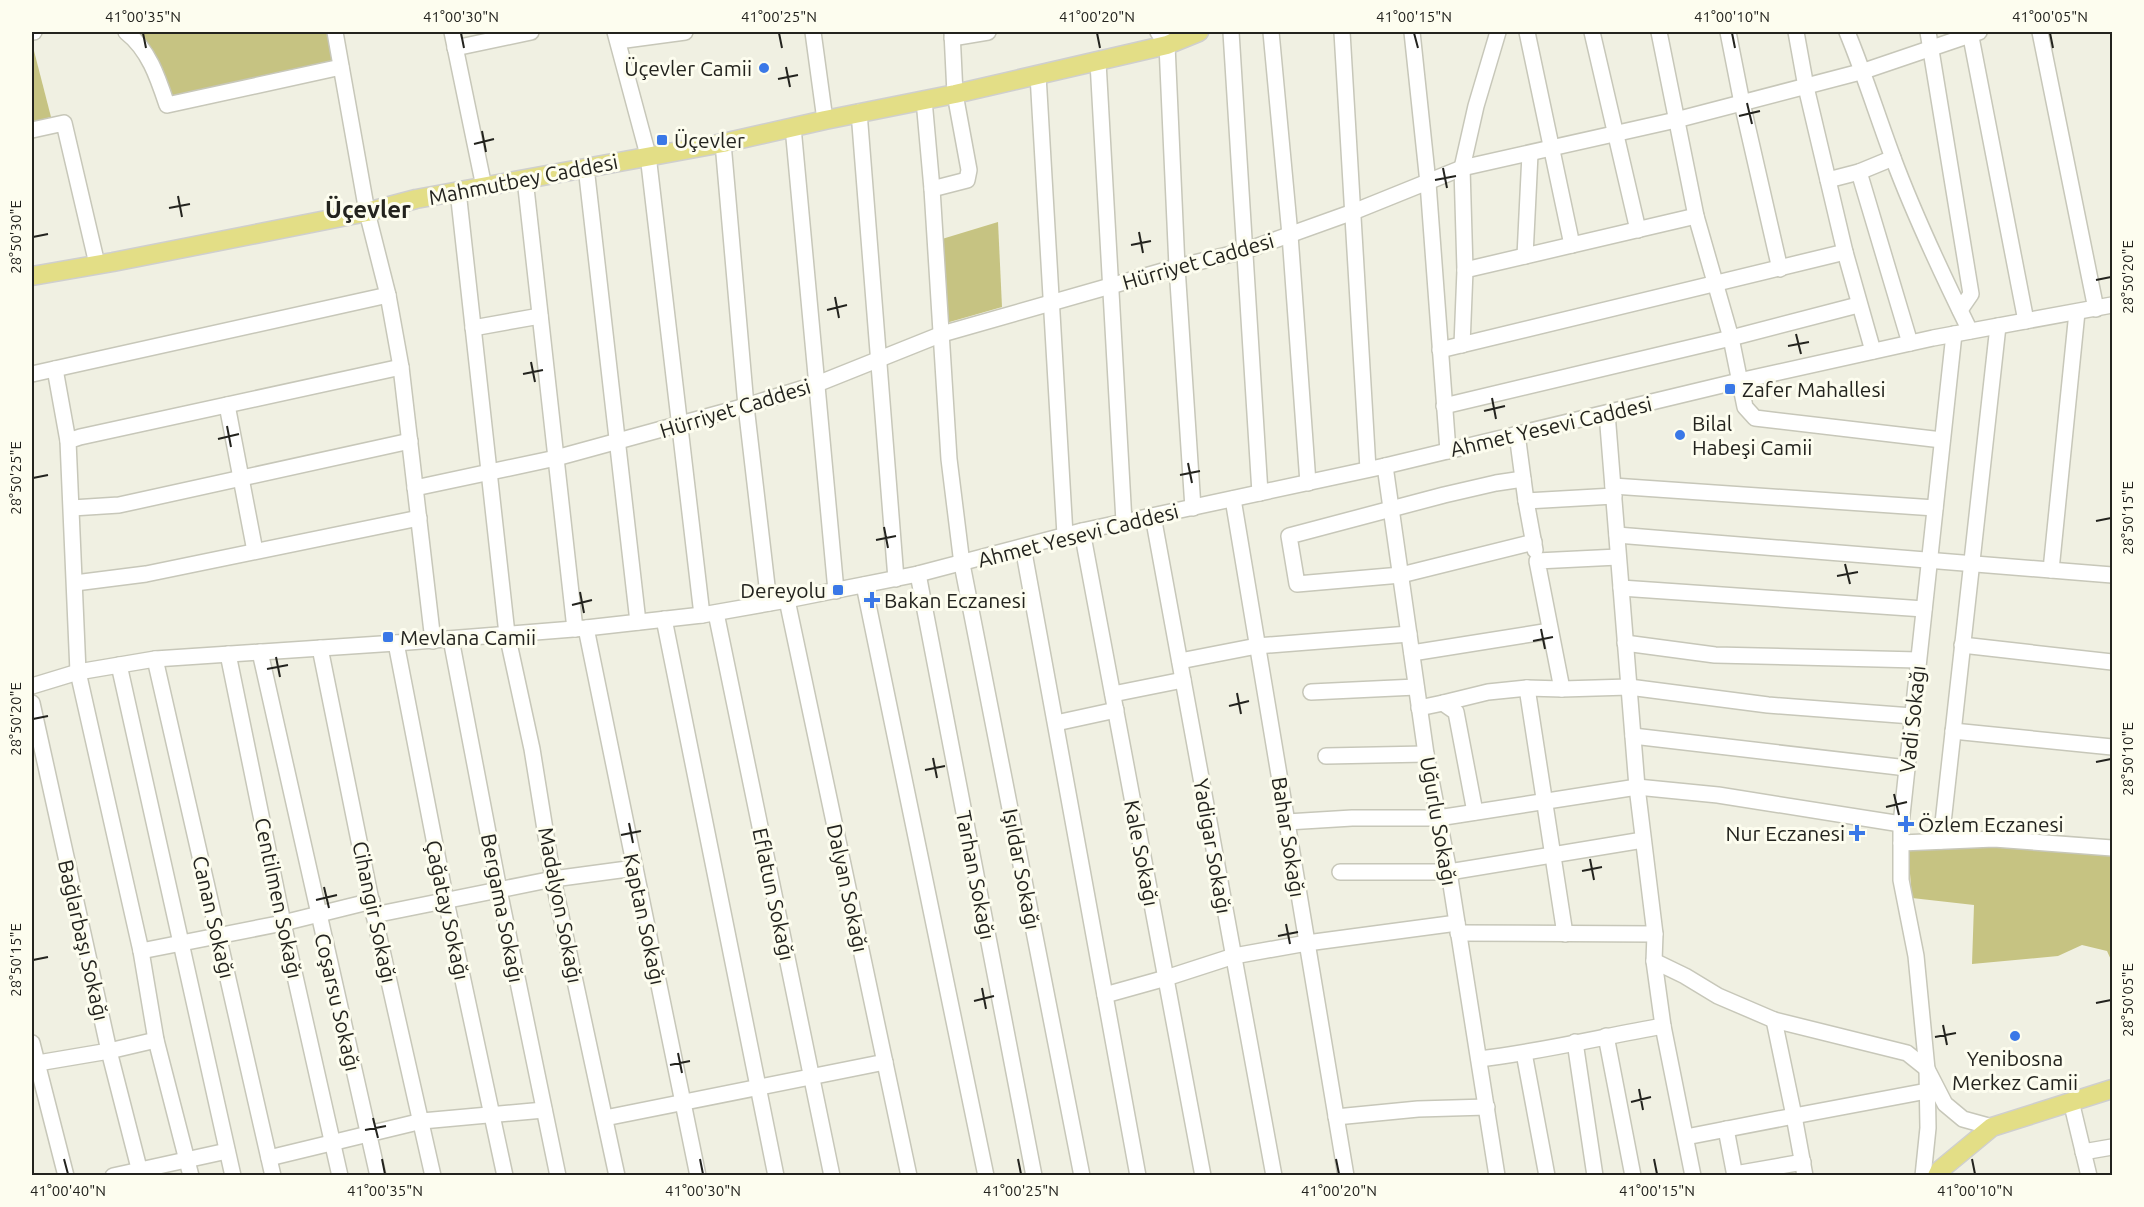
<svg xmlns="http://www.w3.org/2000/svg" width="2144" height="1207" viewBox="0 0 2144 1207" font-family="Ubuntu,sans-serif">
<rect width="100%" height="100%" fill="#f0f0e2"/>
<g fill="#c6c382">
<path d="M 134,32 L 327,32 L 335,64 L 169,100 Z"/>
<path d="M 32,43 L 51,117 L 32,122 Z"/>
<path d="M 998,222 L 1002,307 L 946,323 L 942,239 Z"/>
<path d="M 1994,847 L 2112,854 L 2112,962 L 2107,951 L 2082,945 L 2058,956 L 1972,964 L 1974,905 L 1912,898 L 1908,849 Z"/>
</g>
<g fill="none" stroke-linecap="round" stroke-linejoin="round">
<defs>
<g id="minor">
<path d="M 32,32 L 34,32"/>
<path d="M 126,32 C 149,50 158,78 167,105 L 341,67"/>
<path d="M 335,32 L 367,212 L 388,295 L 401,367 L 433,641"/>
<path d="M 452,32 L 484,187"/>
<path d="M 615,32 L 648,155 L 702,615"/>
<path d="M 813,32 L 825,120"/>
<path d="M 1158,32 L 1167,45 L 1177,267 L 1193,508"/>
<path d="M 1231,32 L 1260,493"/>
<path d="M 1271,32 L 1290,235 L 1308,483"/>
<path d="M 1342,32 L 1368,469"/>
<path d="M 1412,32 L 1428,183 L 1448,451"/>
<path d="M 1527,32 L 1572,245"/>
<path d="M 1592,32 L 1638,230"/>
<path d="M 1659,32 L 1696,216 L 1731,338 L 1745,407 L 1755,418 L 1942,440"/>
<path d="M 1728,32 L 1742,103 L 1780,269"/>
<path d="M 1796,32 L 1806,87 L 1845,252 L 1873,351"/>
<path d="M 1847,32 C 1864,73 1877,115 1893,158 C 1915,217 1942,274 1970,331"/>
<path d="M 1928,32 L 1971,294 L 1960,310"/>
<path d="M 1970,32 L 2026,321"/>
<path d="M 2040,32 L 2096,309"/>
<path d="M 952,38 L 988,32"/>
<path d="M 618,41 L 685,32"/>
<path d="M 455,48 L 531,32"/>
<path d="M 1098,62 L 1124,522"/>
<path d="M 1038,75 L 1065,535"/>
<path d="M 924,100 L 932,189 L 949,459 L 962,564 L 1082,1176"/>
<path d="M 859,112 L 896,579"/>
<path d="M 793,127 L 836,591"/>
<path d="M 32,130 L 64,123 L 97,264"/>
<path d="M 723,143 L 746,406 L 769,603"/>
<path d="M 586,167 L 638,622"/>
<path d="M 1859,172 L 1910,343"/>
<path d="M 525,179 L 575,629"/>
<path d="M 1828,180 L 1859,172 L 1893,158"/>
<path d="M 932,189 L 967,180 L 969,170 L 955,94 L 952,32"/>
<path d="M 458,191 L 507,634 L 532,749 L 553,879 L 617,1176"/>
<path d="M 1525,256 L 1530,154"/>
<path d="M 1465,270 L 1696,216"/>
<path d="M 473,328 L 540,316"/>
<path d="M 1462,345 L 1465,270 L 1462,168 L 1476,106 L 1498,32"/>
<path d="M 1440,350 L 1845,252"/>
<path d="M 55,369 L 68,441"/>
<path d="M 32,374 L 388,295"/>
<path d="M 227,405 L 255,551"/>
<path d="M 1444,406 L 1731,338 L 1858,305"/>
<path d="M 1607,413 L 1637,787 L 1655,934 L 1654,961 L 1663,1026 L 1693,1176"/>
<path d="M 1517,434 L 1526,501 L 1535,550"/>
<path d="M 1385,466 L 1426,754 L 1449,872 L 1497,1176"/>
<path d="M 1523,479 L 1496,483 L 1444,495 L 1289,536 L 1297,584 L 1401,575 L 1534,542"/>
<path d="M 1613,486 L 1935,508"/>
<path d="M 415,488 L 556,458 L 746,406 L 817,384 L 942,334 L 1177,267 L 1244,251 L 1353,212 L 1462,168 L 1676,120 L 1864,71 L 1979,32"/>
<path d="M 1233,499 L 1346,1176"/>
<path d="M 1526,501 L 1614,496"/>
<path d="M 72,508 L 119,505 L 410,441"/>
<path d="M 1153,516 L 1274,1176"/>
<path d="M 1082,531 L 1203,1176"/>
<path d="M 1617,535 L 2112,575"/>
<path d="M 1023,547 L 1138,1176"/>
<path d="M 2051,570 L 2077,312"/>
<path d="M 918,574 L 1034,1176"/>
<path d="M 75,583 L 146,574 L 419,518"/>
<path d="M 864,585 L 986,1176"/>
<path d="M 1621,588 L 1924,609"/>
<path d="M 787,600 L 909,1176"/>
<path d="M 716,613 L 832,1176"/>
<path d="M 664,619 L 776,1176"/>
<path d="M 586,628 L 698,1176"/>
<path d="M 451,639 L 499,890 L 558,1176"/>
<path d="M 396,643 L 446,901 L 505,1176"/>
<path d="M 1625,643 L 1715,655 L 1918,660"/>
<path d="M 1962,645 L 2112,662"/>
<path d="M 320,648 L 374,915 L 433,1176"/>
<path d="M 260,652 L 378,1176"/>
<path d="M 1412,653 L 1550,631"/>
<path d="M 228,654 L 283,923 L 340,1176"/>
<path d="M 155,659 L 273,1176"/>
<path d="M 1180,661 L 1257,646 L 1409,634"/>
<path d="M 119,665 L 233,1176"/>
<path d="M 32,686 L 78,672 L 155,659 L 396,643 L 586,628 L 702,615 L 787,600 L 918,574 L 1082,531 L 1385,466 L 1739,381 L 1933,338 L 2112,305"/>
<path d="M 1527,688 L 1565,934"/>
<path d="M 1562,689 L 1537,561 L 1618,557"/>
<path d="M 1311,692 L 1416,687"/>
<path d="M 1113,694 L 1183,680"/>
<path d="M 32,703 L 109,1051 L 141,1176"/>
<path d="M 1443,703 L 1488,692 L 1527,688 L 1562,689 L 1629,687 L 1768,705 L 1912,716"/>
<path d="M 1419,708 L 1443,703 L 1456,712 L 1475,812"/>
<path d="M 1056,723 L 1116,710"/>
<path d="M 1953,731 L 2112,747"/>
<path d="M 1633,736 L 1907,768"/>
<path d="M 1326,756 L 1426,754"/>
<path d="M 1287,822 L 1352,818 L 1438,818 L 1637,787 L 1718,795 L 1901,824"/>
<path d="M 1941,841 L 1998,326"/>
<path d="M 1901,843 L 1994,839 L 2112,848"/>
<path d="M 1340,872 L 1449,872 L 1643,840"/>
<path d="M 374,915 L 553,879 L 635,868"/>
<path d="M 1458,933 L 1655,934"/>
<path d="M 141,951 L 283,923 L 372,901"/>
<path d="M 1654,961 L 1685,976 L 1718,996 L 1774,1020 L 1907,1053 L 1927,1069 L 1945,1104 L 1963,1119 L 1992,1127"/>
<path d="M 1105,995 L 1166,978 L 1234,956 L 1307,943 L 1457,923"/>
<path d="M 1774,1020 L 1794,1116 L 1927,1091"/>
<path d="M 1606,1036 L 1633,1176"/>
<path d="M 1575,1042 L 1595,1176"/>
<path d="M 32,1043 L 66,1176"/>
<path d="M 1524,1053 L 1547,1176"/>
<path d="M 1479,1059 C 1540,1052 1601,1037 1663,1026"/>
<path d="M 32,1064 L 109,1051 L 156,1040"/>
<path d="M 2071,1101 L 2089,1176"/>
<path d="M 1336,1117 L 1418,1109 L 1487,1107"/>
<path d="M 605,1118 L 885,1062"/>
<path d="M 1726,1129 L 1735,1176"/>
<path d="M 1686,1137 L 1794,1116 L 1805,1176"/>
<path d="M 2083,1152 L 2112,1147"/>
<path d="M 269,1158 L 422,1121 L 544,1110"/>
<path d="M 1735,1174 L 1803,1162"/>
<path d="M 113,1176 L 227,1151"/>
<path d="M 191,1176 L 156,1040 L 141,951 L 78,672 L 68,441 L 80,437 L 401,367"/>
<path d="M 1923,1176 L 1928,1128 L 1927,1069 L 1916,956 L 1901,880 L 1901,824 L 1954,334"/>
</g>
<g id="major">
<path d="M 32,276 L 113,262 L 367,212 L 416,199 L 723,143 L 825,120 L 955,94 L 1167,45 L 1199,32"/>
<path d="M 1937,1176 L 1940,1170 L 1992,1127 L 2112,1089"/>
</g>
</defs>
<use href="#minor" stroke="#c7c7b9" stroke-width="18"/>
<use href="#major" stroke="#cfcfce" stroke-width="21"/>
<use href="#minor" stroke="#fff" stroke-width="15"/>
<use href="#major" stroke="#e3de86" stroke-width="18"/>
</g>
<path fill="none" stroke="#23231e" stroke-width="2" d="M 143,33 L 146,48M 461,33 L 464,48M 779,33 L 782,48M 1097,33 L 1100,48M 1414,33 L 1418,48M 1732,33 L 1735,48M 2050,33 L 2053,48M 786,67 L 790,87M 778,79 L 798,75M 1747,103 L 1752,124M 1739,116 L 1760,111M 482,131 L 486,152M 474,144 L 494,139M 1443,168 L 1447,188M 1435,180 L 1456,176M 178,196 L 182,217M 169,208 L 190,204M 1139,232 L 1143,253M 33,237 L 48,234M 1131,245 L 1151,241M 2096,280 L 2111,277M 835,297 L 839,318M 827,310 L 847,305M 1796,334 L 1801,354M 1788,346 L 1809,342M 531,362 L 535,382M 523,374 L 543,370M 1492,398 L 1496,419M 1484,411 L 1505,406M 227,426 L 231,447M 218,439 L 239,434M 1188,463 L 1192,483M 1180,475 L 1200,471M 33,478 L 48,475M 2096,521 L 2111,518M 884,527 L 888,548M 876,540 L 896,536M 1845,564 L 1850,584M 1837,576 L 1858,572M 580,592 L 584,613M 572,605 L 592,600M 1541,629 L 1545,649M 1533,641 L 1553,637M 276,657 L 280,677M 267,669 L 288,665M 1237,693 L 1241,714M 1229,706 L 1249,701M 33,719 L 48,716M 933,758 L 937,778M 2096,762 L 2111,759M 925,770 L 945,766M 1894,794 L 1899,815M 1886,807 L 1907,802M 629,823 L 633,843M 621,835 L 641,831M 1590,859 L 1594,880M 1582,871 L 1602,867M 324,887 L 329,908M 316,900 L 337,895M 1286,924 L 1290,944M 1278,936 L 1298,932M 33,960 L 48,957M 982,988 L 986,1009M 974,1001 L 994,996M 2096,1003 L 2111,1000M 1943,1025 L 1947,1045M 1935,1037 L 1956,1033M 678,1053 L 682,1073M 670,1065 L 690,1061M 1639,1089 L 1643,1110M 1631,1102 L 1651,1097M 373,1118 L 378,1138M 365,1130 L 386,1126M 64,1159 L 68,1174M 382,1159 L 385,1174M 700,1159 L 703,1174M 1018,1159 L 1021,1174M 1336,1159 L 1339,1174M 1654,1159 L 1657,1174M 1972,1159 L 1975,1174"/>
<g fill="#3a78e7" stroke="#fdfdef" stroke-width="2">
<circle cx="764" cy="68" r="6"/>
<rect x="656" y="134" width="12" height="12" rx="3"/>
<rect x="1724" y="383" width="12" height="12" rx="3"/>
<circle cx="1680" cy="435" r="6"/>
<rect x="832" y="584" width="12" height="12" rx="3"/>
<path d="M869 591h6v6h6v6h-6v6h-6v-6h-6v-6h6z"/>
<rect x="382" y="631" width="12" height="12" rx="3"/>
<path d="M1903 815h6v6h6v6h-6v6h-6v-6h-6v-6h6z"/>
<path d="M1854 824h6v6h6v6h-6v6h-6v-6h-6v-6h6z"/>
<circle cx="2015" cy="1036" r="6"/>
</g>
<g text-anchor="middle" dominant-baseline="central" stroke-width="6" stroke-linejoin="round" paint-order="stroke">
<g font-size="21" fill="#23231e" stroke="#fdfdef" text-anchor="start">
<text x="752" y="68" text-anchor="end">Üçevler Camii</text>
<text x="674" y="140">Üçevler</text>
<text x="1742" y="389">Zafer Mahallesi</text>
<text x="1692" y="423">Bilal<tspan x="1692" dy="24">Habeşi Camii</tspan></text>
<text x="826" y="590" text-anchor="end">Dereyolu</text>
<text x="884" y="600">Bakan Eczanesi</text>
<text x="400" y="637">Mevlana Camii</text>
<text x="1918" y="824">Özlem Eczanesi</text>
<text x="1845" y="833" text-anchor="end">Nur Eczanesi</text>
<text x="2015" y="1058" text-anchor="middle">Yenibosna<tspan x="2015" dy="24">Merkez Camii</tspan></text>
</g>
<g font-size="21" fill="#23231e" stroke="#fdfdef">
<text transform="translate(523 179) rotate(-11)">Mahmutbey Caddesi</text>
<text transform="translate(1198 261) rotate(-16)">Hürriyet Caddesi</text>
<text transform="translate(735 408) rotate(-17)">Hürriyet Caddesi</text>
<text transform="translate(1551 426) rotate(-13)">Ahmet Yesevi Caddesi</text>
<text transform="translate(1078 535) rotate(-14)">Ahmet Yesevi Caddesi</text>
<text transform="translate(1912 719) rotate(-84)">Vadi Sokağı</text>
<text transform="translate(1439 821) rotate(80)">Uğurlu Sokağı</text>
<text transform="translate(1289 837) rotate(81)">Bahar Sokağı</text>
<text transform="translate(1213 846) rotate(80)">Yadigar Sokağı</text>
<text transform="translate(1142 853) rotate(79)">Kale Sokağı</text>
<text transform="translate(1022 869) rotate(79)">Işıldar Sokağı</text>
<text transform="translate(976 875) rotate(79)">Tarhan Sokağı</text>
<text transform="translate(848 888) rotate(78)">Dalyan Sokağı</text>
<text transform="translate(774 894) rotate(78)">Eflatun Sokağı</text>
<text transform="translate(279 898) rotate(78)">Centilmen Sokağı</text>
<text transform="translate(561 905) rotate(79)">Madalyon Sokağı</text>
<text transform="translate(503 908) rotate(79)">Bergama Sokağı</text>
<text transform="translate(448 910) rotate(78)">Çağatay Sokağı</text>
<text transform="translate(375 912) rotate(78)">Cihangir Sokağı</text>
<text transform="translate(214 917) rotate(77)">Canan Sokağı</text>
<text transform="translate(645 919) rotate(78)">Kaptan Sokağı</text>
<text transform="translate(84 940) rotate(77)">Bağlarbaşı Sokağı</text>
<text transform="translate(338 1002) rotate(77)">Coşarsu Sokağı</text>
</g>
<g font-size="24" font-weight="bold" fill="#23231e" stroke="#fdfdef">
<text x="368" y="209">Üçevler</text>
</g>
</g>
<rect width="2144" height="1207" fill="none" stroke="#fdfdef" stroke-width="66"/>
<rect x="33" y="33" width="2078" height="1141" fill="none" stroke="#23231e" stroke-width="2"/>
<g font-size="15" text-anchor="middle" fill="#23231e">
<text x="143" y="22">41°00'35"N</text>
<text x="461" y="22">41°00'30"N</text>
<text x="779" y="22">41°00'25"N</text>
<text x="1097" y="22">41°00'20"N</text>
<text x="1414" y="22">41°00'15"N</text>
<text x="1732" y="22">41°00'10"N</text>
<text x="2050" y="22">41°00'05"N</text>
<text transform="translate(16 237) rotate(-90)" y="5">28°50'30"E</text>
<text transform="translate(2128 277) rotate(-90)" y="5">28°50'20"E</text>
<text transform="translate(16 478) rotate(-90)" y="5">28°50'25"E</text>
<text transform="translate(2128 518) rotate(-90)" y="5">28°50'15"E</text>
<text transform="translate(16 719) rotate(-90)" y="5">28°50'20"E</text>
<text transform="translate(2128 759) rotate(-90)" y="5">28°50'10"E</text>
<text transform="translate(16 960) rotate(-90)" y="5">28°50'15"E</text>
<text transform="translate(2128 1000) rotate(-90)" y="5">28°50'05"E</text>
<text x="68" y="1196">41°00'40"N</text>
<text x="385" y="1196">41°00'35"N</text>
<text x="703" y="1196">41°00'30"N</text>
<text x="1021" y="1196">41°00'25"N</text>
<text x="1339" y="1196">41°00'20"N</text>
<text x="1657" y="1196">41°00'15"N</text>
<text x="1975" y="1196">41°00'10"N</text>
</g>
</svg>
